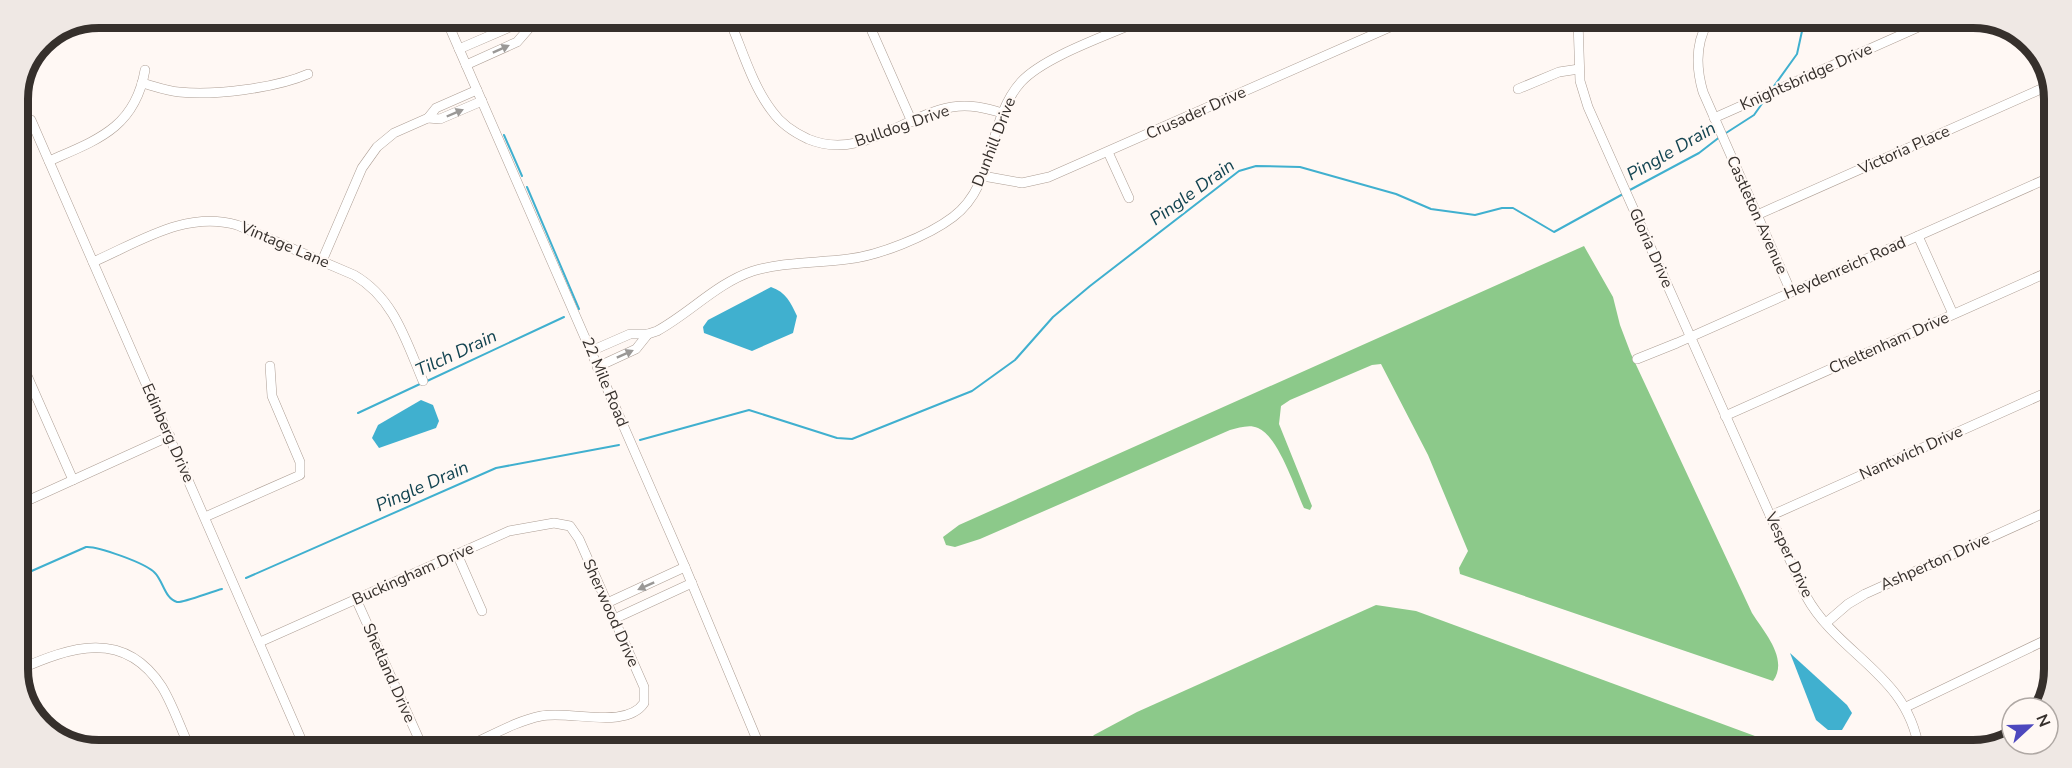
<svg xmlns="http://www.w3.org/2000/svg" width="2072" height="768" viewBox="0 0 2072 768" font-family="'Nunito Sans',sans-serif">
<rect width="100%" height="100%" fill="#fff8f4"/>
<g fill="#8cc98a">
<path d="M 1584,246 L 1613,297 L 1620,325 L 1631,354 L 1752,613 C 1764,632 1789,659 1773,681 L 1460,574 L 1459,568 L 1468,551 L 1428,455 L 1381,364 L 1372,365 L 1290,400 L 1281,406 L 1279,424 L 1312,506 L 1310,510 L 1304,508 C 1295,488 1278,436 1258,428 C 1249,424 1239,428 1230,430 L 980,539 L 955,547 L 946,545 L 943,537 L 959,525 Z"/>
<path d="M 1376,605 L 1416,611 L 1793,750 L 1082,748 L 1094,735 L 1137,712 Z"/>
</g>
<g fill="#40b0cf">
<path d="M 771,287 C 786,292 791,303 797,316 L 793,333 L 752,351 L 704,333 L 703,327 L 708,320 Z"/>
<path d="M 421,400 L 433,405 L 439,421 L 436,428 L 379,448 L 372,438 L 378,425 Z"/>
<path d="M 1790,653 L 1847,705 L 1852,713 L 1842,730 L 1828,730 L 1816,720 Z"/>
</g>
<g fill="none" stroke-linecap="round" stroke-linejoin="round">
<g stroke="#40b0cf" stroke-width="2">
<path d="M 1774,86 L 1797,54 L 1804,22"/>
<path d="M 1726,133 L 1754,115 L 1766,98"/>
<path d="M 504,135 L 522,176"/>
<path d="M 527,187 L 579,309"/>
<path d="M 1628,191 L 1699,153 L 1721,136"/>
<path d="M 425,382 L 564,317"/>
<path d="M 358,413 L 420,384"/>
<path d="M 640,440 L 749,410 L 837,438 L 852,439 L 972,391 L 1015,360 L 1053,317 L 1090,286 L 1239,171 L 1256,166 L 1300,167 L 1396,194 L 1431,209 L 1475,215 L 1502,208 L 1513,208 L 1554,232 L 1623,194"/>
<path d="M 18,577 L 86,547 C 97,546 146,563 155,573 C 163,581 165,599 177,602 C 183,603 213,591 222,589"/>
<path d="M 246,578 L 496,468 L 619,445"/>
</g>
<defs>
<g id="minor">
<path d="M 446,19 L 685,567 L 760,747"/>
<path d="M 729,19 C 742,49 752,85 772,111 C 781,124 793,132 808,139 C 861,161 902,116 952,107 C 970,104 986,108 1002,113"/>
<path d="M 867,20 L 912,122"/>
<path d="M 1578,21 L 1580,81 L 1588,107 L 1806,596 C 1839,656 1908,674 1919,750"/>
<path d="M 1708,22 C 1695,44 1696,68 1703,92 L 1791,292"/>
<path d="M 459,49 L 510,27 L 531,26 L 548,19"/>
<path d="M 466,65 L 517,42 L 531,26"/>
<path d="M 142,83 C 154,86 166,91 179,92 C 213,96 276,88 308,74"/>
<path d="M 1518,89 L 1559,72 L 1579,69"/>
<path d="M 428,118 L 440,119 L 482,101"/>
<path d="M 1714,118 L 1930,22"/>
<path d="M 31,120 L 304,746"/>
<path d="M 1108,152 L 1129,198"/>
<path d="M 49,161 C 97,140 135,128 145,70"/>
<path d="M 983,176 L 1022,183 L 1049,177 L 1404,21"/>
<path d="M 1757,215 L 2050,85"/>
<path d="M 1918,236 L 1953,314"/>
<path d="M 322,261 L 362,168 L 377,147 L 394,133 L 428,118 L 436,108 L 477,90"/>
<path d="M 93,262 C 139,242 186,210 237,225 L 354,275 C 394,298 406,341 423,381"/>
<path d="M 591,351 L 630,334 L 648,334 L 657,331 C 690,313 717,283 753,271 C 783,262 817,263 848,259 C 878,256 928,236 953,217 C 997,184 986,121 1021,82 C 1045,56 1109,35 1142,20"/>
<path d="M 18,355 L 73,480"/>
<path d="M 1637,359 L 1677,343 L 2053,176"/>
<path d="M 597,367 L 636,349 L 648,334"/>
<path d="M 1725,416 L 2053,270"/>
<path d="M 18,505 L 170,436"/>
<path d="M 1770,516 L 2052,390"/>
<path d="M 205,517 L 300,475 L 300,462 L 272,396 L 270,366"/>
<path d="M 457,554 L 482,611"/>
<path d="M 356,599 L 422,746"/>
<path d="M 607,603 L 685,567"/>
<path d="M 614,619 L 692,583"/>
<path d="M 1826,623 L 1848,604 L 1865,594 L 2051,510"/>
<path d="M 260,642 L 509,531 L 554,523 L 570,526 L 579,539 L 644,687 L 644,703 C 626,730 570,710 541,716 C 516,721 491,736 468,746"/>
<path d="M 18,670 C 70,647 124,628 162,687 C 173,705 180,727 189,746"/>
<path d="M 1906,707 L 2050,638"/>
<path d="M 1872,742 L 1883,747 L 1918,741"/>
</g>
</defs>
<use href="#minor" stroke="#ad9e94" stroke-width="10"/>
<use href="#minor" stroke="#fff" stroke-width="9"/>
</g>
<defs><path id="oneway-solid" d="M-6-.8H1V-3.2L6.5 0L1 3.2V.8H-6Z" transform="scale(1.5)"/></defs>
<g fill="#9a9896">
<use href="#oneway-solid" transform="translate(501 49) rotate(-24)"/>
<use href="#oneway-solid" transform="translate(455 113) rotate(-23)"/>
<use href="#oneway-solid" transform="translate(625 354) rotate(-24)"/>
<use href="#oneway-solid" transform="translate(646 586) rotate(156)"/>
</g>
<g text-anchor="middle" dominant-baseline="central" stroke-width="4.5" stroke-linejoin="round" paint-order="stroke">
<g font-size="16" fill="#36302c" stroke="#fff8f4">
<text transform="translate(1806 77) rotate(-24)">Knightsbridge Drive</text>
<text transform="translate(1196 113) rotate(-24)">Crusader Drive</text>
<text transform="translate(902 126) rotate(-19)">Bulldog Drive</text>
<text transform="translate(994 142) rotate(-69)">Dunhill Drive</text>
<text transform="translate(1904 150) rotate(-24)">Victoria Place</text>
<text transform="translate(1757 215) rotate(66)">Castleton Avenue</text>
<text transform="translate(285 245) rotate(23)">Vintage Lane</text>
<text transform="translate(1651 248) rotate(66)">Gloria Drive</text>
<text transform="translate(1845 268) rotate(-24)">Heydenreich Road</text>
<text transform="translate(1889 343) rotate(-24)">Cheltenham Drive</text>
<text transform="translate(605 382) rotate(67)">22 Mile Road</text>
<text transform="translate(168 433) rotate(66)">Edinberg Drive</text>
<text transform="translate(1911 453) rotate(-24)">Nantwich Drive</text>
<text transform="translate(1789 555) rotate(65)">Vesper Drive</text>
<text transform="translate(1935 562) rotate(-24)">Ashperton Drive</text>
<text transform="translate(413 574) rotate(-24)">Buckingham Drive</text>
<text transform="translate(611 613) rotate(66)">Sherwood Drive</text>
<text transform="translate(389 673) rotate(66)">Shetland Drive</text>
</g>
<g font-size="18" font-style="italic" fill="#134451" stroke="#fff8f4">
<text transform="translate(1671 151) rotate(-30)">Pingle Drain</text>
<text transform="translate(1192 192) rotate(-36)">Pingle Drain</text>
<text transform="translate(456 353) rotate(-25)">Tilch Drain</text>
<text transform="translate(422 486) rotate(-24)">Pingle Drain</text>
</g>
</g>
<path d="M0 0H2072V768H0ZM99 28H1973A71 71 0 0 1 2044 99V669A71 71 0 0 1 1973 740H99A71 71 0 0 1 28 669V99A71 71 0 0 1 99 28Z" fill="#efe8e4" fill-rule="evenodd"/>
<path fill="none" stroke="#36302c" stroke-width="8" d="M99 28H1973A71 71 0 0 1 2044 99V669A71 71 0 0 1 1973 740H99A71 71 0 0 1 28 669V99A71 71 0 0 1 99 28Z"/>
<g transform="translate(2030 726) rotate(68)"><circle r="28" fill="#fff8f4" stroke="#afa8a4" stroke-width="1.5"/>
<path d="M0-4.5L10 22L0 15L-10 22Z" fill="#4d48be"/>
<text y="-9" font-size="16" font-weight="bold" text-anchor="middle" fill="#36302c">N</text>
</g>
</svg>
